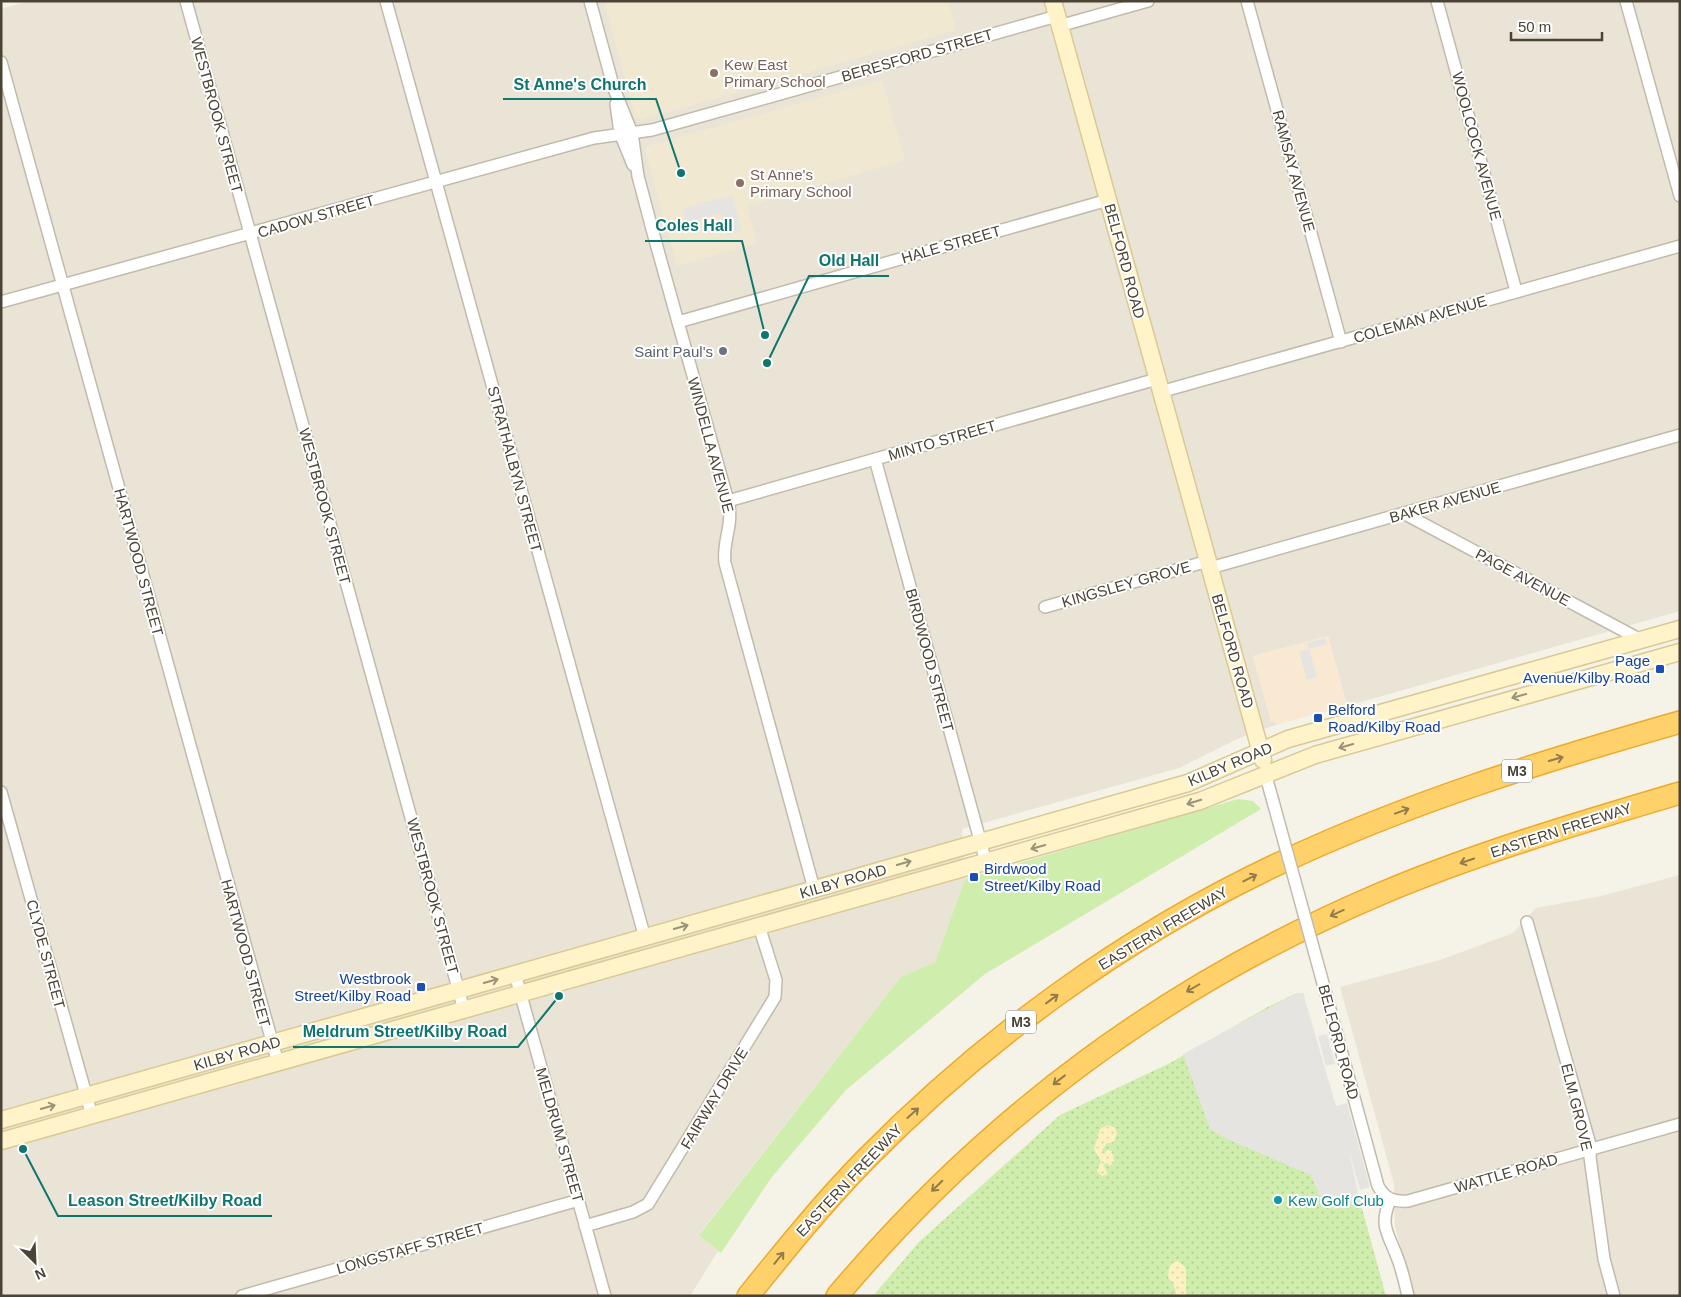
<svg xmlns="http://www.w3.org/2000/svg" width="1681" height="1297" viewBox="0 0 1681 1297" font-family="Arial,sans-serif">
<defs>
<pattern id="grass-dots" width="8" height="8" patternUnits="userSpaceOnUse" patternTransform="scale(1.25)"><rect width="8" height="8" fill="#cfedad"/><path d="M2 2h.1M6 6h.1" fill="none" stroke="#b3cc95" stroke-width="1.8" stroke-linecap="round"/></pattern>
<pattern id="sand-dots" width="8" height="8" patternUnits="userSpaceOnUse" patternTransform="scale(1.25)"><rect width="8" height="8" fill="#fcf2c1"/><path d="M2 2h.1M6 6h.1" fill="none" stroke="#dad1a6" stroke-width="1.8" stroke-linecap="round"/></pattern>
</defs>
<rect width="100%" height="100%" fill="#f5f2e8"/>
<g fill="#eae4d6">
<path d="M 29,1 L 1680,1 L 1680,611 L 1347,706 L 1328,636 L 1253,656 L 1271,721 L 1278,724 L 1237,739 L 1179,768 L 962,829 L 965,879 L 935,962 L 901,977 L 699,1234 L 718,1251 L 690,1296 L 1,1296 L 1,9 Z"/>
<path d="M 1680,875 L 1680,1296 L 1414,1296 L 1395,1227 L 1394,1184 L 1340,987 L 1440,960 L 1513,933 L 1536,908 L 1601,896 Z"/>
</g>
<path fill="#f9e9d2" d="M 1328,636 L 1347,706 L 1278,724 L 1271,721 L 1253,656 Z"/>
<g fill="#f0e8d1">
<path d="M 604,1 L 948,1 L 956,30 L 640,120 L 635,116 Z"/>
<path d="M 882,80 L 905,160 L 747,206 L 757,243 L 677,266 L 645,150 L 647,146 Z"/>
</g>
<path fill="url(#grass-dots)" d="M 1297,993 L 1303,993 L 1386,1296 L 873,1296 L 919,1242 L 1060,1115 L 1170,1063 L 1266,1008 Z"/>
<g fill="url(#sand-dots)">
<path d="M 1108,1125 L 1115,1128 L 1117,1134 L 1113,1143 L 1107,1143 L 1102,1150 L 1104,1154 L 1107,1150 L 1112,1151 L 1114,1162 L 1110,1166 L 1107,1163 L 1103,1165 L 1108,1174 L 1102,1176 L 1097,1171 L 1101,1161 L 1094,1149 L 1100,1129 Z"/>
<path d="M 1178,1261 L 1186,1268 L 1186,1296 L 1177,1296 L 1173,1283 L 1168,1278 L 1169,1268 L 1172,1263 Z"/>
</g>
<path fill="#cfedad" d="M 1238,799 L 1253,801 L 1261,809 L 985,974 L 846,1090 L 771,1178 L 721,1253 L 699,1235 L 901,977 L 935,962 L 965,879 Z"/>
<g fill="#e6e4e0">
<path d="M 732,195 L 742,231 L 727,235 L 721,213 L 686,222 L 683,208 Z"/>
<path d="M 1325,638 L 1327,644 L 1309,649 L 1317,677 L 1307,680 L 1299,652 L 1309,649 L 1307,643 Z"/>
<path d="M 1297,993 L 1303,993 L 1336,1106 L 1347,1103 L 1370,1187 L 1360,1190 L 1349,1151 L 1360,1201 L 1334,1210 L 1332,1203 L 1324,1206 L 1311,1175 L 1229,1140 L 1210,1129 L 1183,1054 Z"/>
<path d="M 1327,1034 L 1335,1064 L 1326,1066 L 1318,1036 Z"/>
</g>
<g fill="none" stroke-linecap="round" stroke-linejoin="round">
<defs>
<g id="street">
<path d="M 186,1 L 464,1010"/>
<path d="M 386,1 L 645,938"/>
<path d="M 590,1 L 614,89 L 632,133 L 638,176 L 652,229 L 728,501 C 734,526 722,540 725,563 L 814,889"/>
<path d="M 1247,1 L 1341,342"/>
<path d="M 1437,1 L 1516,291"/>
<path d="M 1626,1 L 1680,196"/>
<path d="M 1059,26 L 1148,1"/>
<path d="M 1,62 L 278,1063"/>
<path d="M 616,104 L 620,133 L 633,165"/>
<path d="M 1,302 L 594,138 L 652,130 L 1057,16"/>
<path d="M 678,322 L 1108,200"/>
<path d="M 1160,392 L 1680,246"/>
<path d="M 875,459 L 986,862"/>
<path d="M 728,501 L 1157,379"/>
<path d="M 1405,514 L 1641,640"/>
<path d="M 1210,568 L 1680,435"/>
<path d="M 1045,607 L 1208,561"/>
<path d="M 1265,773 L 1274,805"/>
<path d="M 1,792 L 92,1116"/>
<path d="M 1527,922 L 1591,1148 L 1590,1157 L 1604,1259 L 1614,1296"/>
<path d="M 515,974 L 605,1296"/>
<path d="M 1321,976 L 1378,1186 C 1385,1199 1394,1202 1408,1201 L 1680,1124"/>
<path d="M 1390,1200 C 1379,1227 1388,1232 1397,1257 C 1402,1269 1405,1283 1408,1296"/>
<path d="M 585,1226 L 633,1212 L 648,1204 L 775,997 L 776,980 L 759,926"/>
<path d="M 242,1296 L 579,1200"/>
</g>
<g id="secondary">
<path d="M 1053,1 L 1263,760"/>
<path d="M 1,1120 L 1188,783 L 1288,739 L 1680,629"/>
<path d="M 1,1141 L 1200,801 L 1315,755 L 1680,652"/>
</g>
<g id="highway">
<path d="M 748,1296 C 786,1249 823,1203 865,1160 C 984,1039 1125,936 1278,864 C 1407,803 1543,761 1680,722"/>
<path d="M 837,1296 C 988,1117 1164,986 1380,894 C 1477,853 1579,823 1680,793"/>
</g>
</defs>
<use href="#street" stroke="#c2baaa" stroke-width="14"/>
<use href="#secondary" stroke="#dac994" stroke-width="19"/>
<use href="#highway" stroke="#ecaa2c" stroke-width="24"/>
<use href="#street" stroke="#fff" stroke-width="11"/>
<use href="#secondary" stroke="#fff3c9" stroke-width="16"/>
<use href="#highway" stroke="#ffd16a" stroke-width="21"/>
<defs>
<path id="street-bridge" d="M 1274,805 L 1321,976"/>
</defs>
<use href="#street-bridge" stroke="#c2baaa" stroke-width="14" stroke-linecap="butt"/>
<use href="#street-bridge" stroke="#fff" stroke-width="11"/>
</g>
<defs><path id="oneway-shaft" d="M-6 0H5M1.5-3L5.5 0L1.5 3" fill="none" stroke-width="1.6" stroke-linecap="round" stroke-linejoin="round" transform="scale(1.25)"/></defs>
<g stroke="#9b9278">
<use href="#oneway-shaft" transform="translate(1519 696) rotate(164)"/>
<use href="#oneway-shaft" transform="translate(1346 746) rotate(164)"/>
<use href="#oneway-shaft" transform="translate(1194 802) rotate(163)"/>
<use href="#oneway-shaft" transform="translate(1038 847) rotate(164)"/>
<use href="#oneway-shaft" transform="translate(904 863) rotate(-16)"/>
<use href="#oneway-shaft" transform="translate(681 927) rotate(-16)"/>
<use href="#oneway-shaft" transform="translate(491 981) rotate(-16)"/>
<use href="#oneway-shaft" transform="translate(48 1107) rotate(-16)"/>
</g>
<g stroke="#927c4b">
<use href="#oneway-shaft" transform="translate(1556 759) rotate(-16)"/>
<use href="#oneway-shaft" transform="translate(1402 811) rotate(-20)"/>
<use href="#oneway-shaft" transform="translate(1467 861) rotate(161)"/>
<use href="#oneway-shaft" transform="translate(1250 878) rotate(-27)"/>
<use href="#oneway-shaft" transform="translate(1337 913) rotate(156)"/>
<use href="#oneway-shaft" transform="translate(1193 988) rotate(150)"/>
<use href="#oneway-shaft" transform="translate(1052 999) rotate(-36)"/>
<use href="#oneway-shaft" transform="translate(1059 1080) rotate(142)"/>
<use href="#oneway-shaft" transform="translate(913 1113) rotate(-42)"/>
<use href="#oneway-shaft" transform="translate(937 1186) rotate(136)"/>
<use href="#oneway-shaft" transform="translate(779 1258) rotate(-51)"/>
</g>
<g fill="#8d6e63" stroke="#fff" stroke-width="2">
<circle cx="714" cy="73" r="5"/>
<circle cx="740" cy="183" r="5"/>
</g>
<circle fill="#6b7280" stroke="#fff" stroke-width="2" cx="723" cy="351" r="5"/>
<g fill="#1a4fb4" stroke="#fff" stroke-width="2">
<rect x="1655" y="664" width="10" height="10" rx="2.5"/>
<rect x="1313" y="713" width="10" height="10" rx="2.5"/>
<rect x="969" y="872" width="10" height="10" rx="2.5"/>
<rect x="416" y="982" width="10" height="10" rx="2.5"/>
</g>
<circle fill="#0f9aa8" stroke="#fff" stroke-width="2" cx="1278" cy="1200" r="5"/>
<g text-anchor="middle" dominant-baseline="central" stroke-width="4" stroke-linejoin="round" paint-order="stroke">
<g fill="#fff" stroke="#807b72" stroke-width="1">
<rect x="1502" y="759.5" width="30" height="23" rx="4"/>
<rect x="1006" y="1010.5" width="30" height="23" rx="4"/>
</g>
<g font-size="14" font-weight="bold" fill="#4a4336">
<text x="1517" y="771">M3</text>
<text x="1021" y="1022">M3</text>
</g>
<g font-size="15" fill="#4a4336" stroke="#fff">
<text transform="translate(917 55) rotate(-16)">BERESFORD STREET</text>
<text transform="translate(217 115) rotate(75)">WESTBROOK STREET</text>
<text transform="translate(1477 146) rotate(75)">WOOLCOCK AVENUE</text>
<text transform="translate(1294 171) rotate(75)">RAMSAY AVENUE</text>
<text transform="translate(316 216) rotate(-16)">CADOW STREET</text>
<text transform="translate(951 244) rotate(-16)">HALE STREET</text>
<text transform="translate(1125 261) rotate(75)">BELFORD ROAD</text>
<text transform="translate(1420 319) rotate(-16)">COLEMAN AVENUE</text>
<text transform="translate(942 440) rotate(-16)">MINTO STREET</text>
<text transform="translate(711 445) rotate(75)">WINDELLA AVENUE</text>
<text transform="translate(515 469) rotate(75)">STRATHALBYN STREET</text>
<text transform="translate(1445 502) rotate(-16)">BAKER AVENUE</text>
<text transform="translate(325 506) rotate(75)">WESTBROOK STREET</text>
<text transform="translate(139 562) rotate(75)">HARTWOOD STREET</text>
<text transform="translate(1523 577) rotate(28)">PAGE AVENUE</text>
<text transform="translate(1126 584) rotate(-16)">KINGSLEY GROVE</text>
<text transform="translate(1233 651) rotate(74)">BELFORD ROAD</text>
<text transform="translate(930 660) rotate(75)">BIRDWOOD STREET</text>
<text transform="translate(1230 764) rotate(-23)">KILBY ROAD</text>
<text transform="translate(1561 830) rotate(-18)">EASTERN FREEWAY</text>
<text transform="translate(843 881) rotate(-16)">KILBY ROAD</text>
<text transform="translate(433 896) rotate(75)">WESTBROOK STREET</text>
<text transform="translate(1163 928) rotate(-31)">EASTERN FREEWAY</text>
<text transform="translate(246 953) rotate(75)">HARTWOOD STREET</text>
<text transform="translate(46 954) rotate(75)">CLYDE STREET</text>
<text transform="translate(1339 1042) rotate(75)">BELFORD ROAD</text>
<text transform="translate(237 1053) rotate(-16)">KILBY ROAD</text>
<text transform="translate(714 1098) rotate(-59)">FAIRWAY DRIVE</text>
<text transform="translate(1577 1107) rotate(76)">ELM GROVE</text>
<text transform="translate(560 1135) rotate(74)">MELDRUM STREET</text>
<text transform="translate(1506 1173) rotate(-16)">WATTLE ROAD</text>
<text transform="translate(849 1180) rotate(-47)">EASTERN FREEWAY</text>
<text transform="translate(410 1248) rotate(-16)">LONGSTAFF STREET</text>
</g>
<g font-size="15" fill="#785e54" stroke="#fff" text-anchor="start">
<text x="724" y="64">Kew East<tspan x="724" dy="17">Primary School</tspan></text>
<text x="750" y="174">St Anne's<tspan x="750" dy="17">Primary School</tspan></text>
</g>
<g font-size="15" fill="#5b616d" stroke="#fff" text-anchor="end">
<text x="713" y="351">Saint Paul's</text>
</g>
<g font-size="15" fill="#164399" stroke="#fff" text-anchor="end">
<text x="1650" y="660">Page<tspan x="1650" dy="17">Avenue/Kilby Road</tspan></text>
<text x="1328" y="709" text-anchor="start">Belford<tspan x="1328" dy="17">Road/Kilby Road</tspan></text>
<text x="984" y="868" text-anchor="start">Birdwood<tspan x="984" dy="17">Street/Kilby Road</tspan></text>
<text x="411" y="978">Westbrook<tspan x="411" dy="17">Street/Kilby Road</tspan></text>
</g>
<g font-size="15" fill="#0d838f" stroke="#fff" text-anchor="start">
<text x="1288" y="1200">Kew Golf Club</text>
</g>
</g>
<path fill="none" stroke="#0f766e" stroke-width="2" d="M681 173L656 99H503M765 335L742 241H645M767 363L809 276H889M559 996L518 1047H293M23 1149L58 1216H272"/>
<g fill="#0f766e" stroke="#fff" stroke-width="2">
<circle cx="681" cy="173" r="5"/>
<circle cx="765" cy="335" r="5"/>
<circle cx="767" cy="363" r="5"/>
<circle cx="559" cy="996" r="5"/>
<circle cx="23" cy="1149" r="5"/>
</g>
<g font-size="16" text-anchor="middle" font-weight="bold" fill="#0f766e" stroke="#fff" stroke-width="4" stroke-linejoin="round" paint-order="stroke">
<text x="580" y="90">St Anne's Church</text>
<text x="694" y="231">Coles Hall</text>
<text x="849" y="266">Old Hall</text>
<text x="405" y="1037">Meldrum Street/Kilby Road</text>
<text x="165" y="1206">Leason Street/Kilby Road</text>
</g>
<rect width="1681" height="1297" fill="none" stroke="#4a4336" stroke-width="5"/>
<g transform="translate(35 1262) rotate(156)" stroke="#ffffff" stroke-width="4" paint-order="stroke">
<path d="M0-4L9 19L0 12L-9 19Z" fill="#4a4336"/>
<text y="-8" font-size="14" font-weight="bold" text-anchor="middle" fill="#4a4336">N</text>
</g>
<path d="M1511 32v8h91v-8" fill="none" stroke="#4a4336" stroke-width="2.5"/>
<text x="1518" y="32" font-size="15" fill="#4a4336" stroke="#ffffff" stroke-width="4" paint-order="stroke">50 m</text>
</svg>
